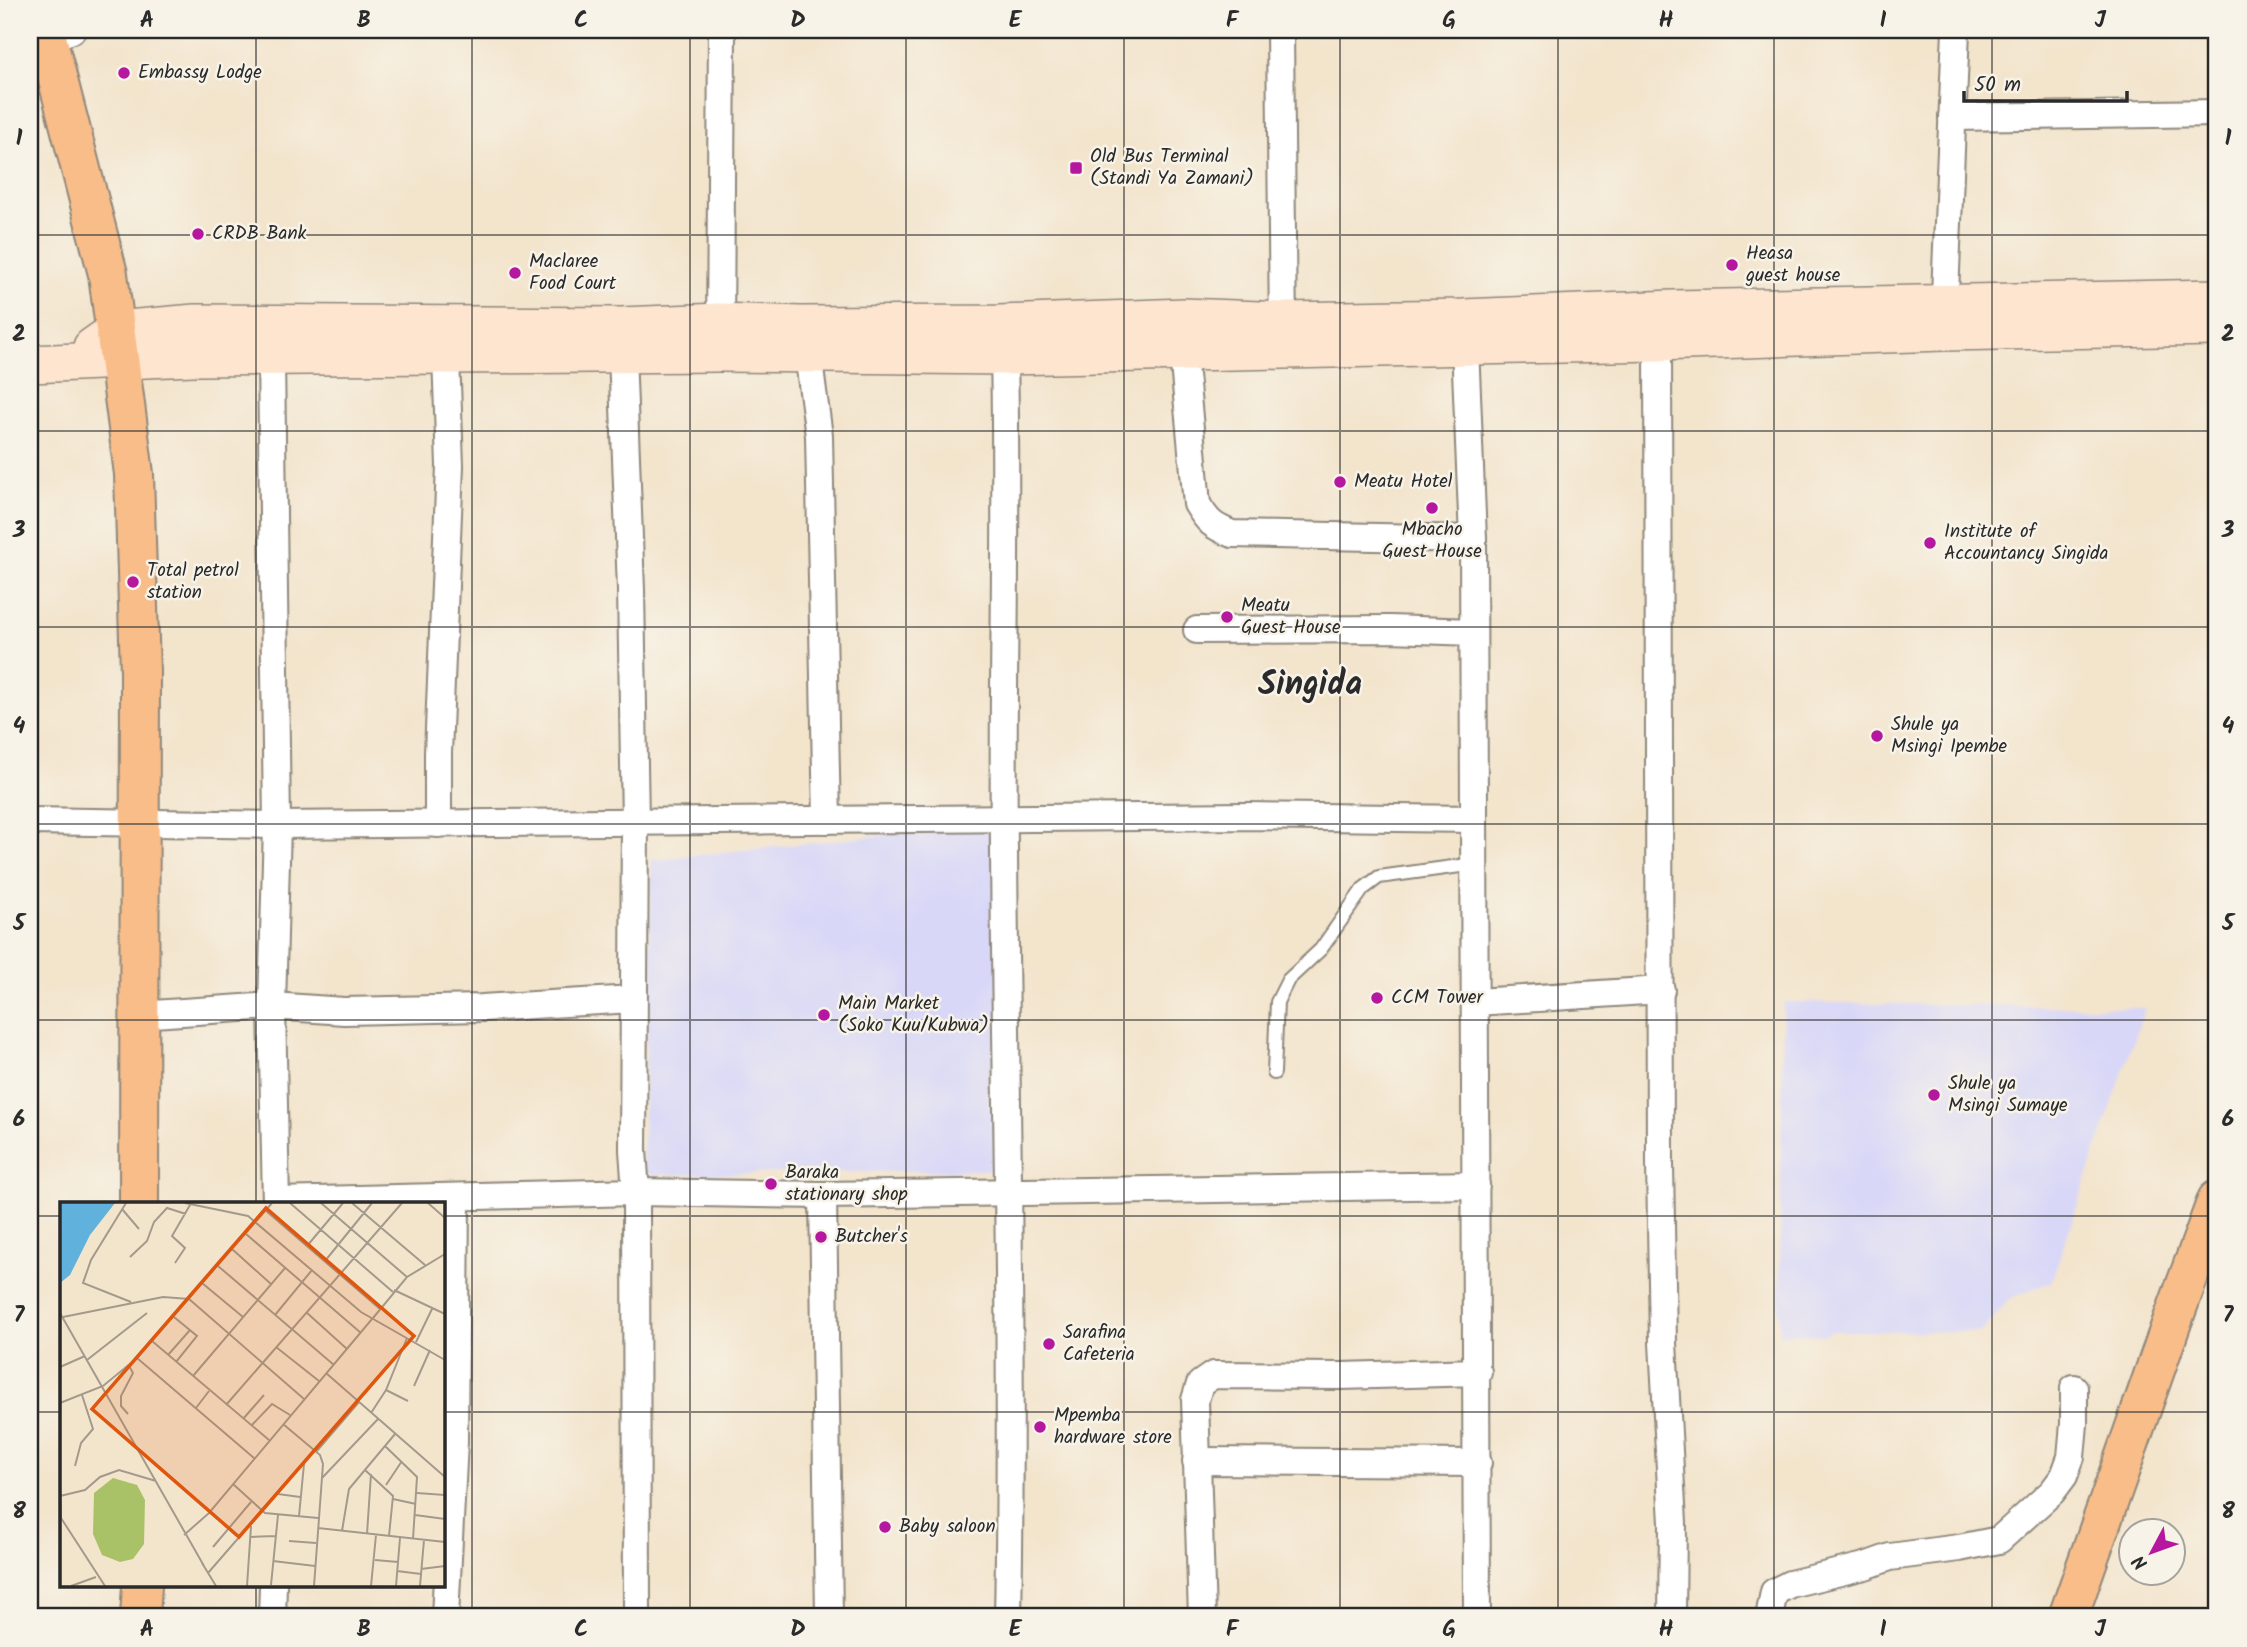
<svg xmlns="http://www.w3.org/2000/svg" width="2247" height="1647" viewBox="0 0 2247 1647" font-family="Kalam,sans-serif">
<rect width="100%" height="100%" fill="#f7f3e8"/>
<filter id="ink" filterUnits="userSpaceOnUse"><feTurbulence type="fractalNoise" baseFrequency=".0143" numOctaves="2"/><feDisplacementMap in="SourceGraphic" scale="14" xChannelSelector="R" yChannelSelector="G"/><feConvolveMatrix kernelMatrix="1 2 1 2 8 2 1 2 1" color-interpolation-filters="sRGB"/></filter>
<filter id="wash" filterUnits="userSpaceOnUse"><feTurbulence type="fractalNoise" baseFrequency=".00686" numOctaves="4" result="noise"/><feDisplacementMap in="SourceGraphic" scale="28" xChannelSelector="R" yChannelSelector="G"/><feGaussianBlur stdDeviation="1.57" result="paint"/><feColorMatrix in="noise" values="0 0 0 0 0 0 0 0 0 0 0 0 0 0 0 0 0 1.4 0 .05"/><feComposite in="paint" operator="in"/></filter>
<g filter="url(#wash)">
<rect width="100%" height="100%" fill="#f3e4cc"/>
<g fill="#d8d7f8">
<path d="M 995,823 L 1005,1170 L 642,1175 L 652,860 Z"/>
<path d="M 1783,1002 L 2145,1008 L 2051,1282 L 2009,1299 L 1982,1332 L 1833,1331 L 1823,1335 L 1779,1334 Z"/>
</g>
</g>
<g filter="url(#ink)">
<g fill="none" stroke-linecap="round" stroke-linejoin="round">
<defs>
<path id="lane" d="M 1274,1073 L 1277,1002 L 1288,980 L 1321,949 L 1363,889 L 1379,877 L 1475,864"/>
<g id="street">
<path d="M 1280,30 L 1283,337"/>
<path d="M 47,39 L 72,30"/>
<path d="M 1952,117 L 2217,113"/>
<path d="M 1944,319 L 1956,30"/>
<path d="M 720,339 L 722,30"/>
<path d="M 1658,342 L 1660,1164 L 1663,1343 L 1673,1523 L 1672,1617"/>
<path d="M 1465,346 L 1473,539 L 1477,1617"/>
<path d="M 622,353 L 631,590 L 635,822 L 633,1150 L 636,1192 L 637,1617"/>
<path d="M 1183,353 L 1197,504 C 1208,522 1212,526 1232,534 L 1473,539"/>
<path d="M 808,354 L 819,436 L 827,820"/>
<path d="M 1004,356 C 1008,521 1002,685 1004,850 C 1006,1106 1013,1362 1008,1617"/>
<path d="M 271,357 L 277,825 L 272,1006 L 276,1204"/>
<path d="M 1197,630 L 1390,629 L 1473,632"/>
<path d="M 30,821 L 277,825 L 1247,816 L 1474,819"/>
<path d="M 438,824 L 438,753 L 450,466 L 446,356"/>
<path d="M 1476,1002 L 1661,990"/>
<path d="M 138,1015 L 272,1006 L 344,1011 L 482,1008 L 633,999"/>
<path d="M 823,1195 L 829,1617"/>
<path d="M 276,1201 L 636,1192 L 823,1195 L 1476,1185"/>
<path d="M 1196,1461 L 1478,1463"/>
<path d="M 272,1617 L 273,1586"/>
<path d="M 445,1617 L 454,1442 L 456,1198"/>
<path d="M 1202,1617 L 1195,1400 L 1200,1384 L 1213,1375 L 1341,1376 L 1478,1372"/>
<path d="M 1769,1617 L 1774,1592 L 1790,1584 L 1865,1566 L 1890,1557 L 1959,1548 L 1999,1540 L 2052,1492 L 2064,1476 L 2071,1457 L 2074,1424 L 2074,1388"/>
</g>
<g id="secondary">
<path d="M 92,347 L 116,330 L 195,323 L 621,326 L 720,322 L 800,325 L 999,324 L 1184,317 L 1283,321 L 1463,318 L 1673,309 L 2217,298"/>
<path d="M 30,364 L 193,357 L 720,353 L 1004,356 L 1658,342 L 1943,332 L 2217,327"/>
</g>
<g id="highway">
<path d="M 45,30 L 108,274 L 134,474 L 140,672 L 139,1204"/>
<path d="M 140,1617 L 142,1586"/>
<path d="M 2068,1617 L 2172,1322 L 2217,1200"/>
</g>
</defs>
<use href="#lane" stroke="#8f887c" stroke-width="16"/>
<use href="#street" stroke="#8f887c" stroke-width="30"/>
<use href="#secondary" stroke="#8f887c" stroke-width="40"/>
<use href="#highway" stroke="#8f887c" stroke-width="42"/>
<use href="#lane" stroke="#fff" stroke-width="12"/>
<use href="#street" stroke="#fff" stroke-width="26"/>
<use href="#secondary" stroke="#fde5d0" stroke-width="37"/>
<use href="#highway" stroke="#f9bd89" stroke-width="38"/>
</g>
</g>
<path fill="none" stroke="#2b2b2b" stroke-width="2" stroke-opacity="0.55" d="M 256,30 L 256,1204M 472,30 L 472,1617M 690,30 L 690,1617M 906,30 L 906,1617M 1124,30 L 1124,1617M 1340,30 L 1340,1617M 1558,30 L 1558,1617M 1774,30 L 1774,1617M 1992,30 L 1992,1617M 30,235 L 2217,235M 30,431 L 2217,431M 30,627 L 2217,627M 30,824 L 2217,824M 30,1020 L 2217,1020M 30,1216 L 61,1216M 443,1216 L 2217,1216M 30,1412 L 61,1412M 443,1412 L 2217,1412M 256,1586 L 256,1617"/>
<g fill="#b5179e" stroke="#f7f3e8" stroke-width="2.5">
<circle cx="124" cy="73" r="7"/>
<rect x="1069" y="161" width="14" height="14" rx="3.5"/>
<circle cx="198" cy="234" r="7"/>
<circle cx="1732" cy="265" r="7"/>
<circle cx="515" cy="273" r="7"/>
<circle cx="1340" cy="482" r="7"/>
<circle cx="1432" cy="508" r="7"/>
<circle cx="1930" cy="543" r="7"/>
<circle cx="133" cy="582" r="7"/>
<circle cx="1227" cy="617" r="7"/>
<circle cx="1877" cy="736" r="7"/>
<circle cx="1377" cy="998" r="7"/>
<circle cx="824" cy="1015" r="7"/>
<circle cx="1934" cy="1095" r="7"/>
<circle cx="771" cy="1184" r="7"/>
<circle cx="821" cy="1237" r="7"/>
<circle cx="1049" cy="1344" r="7"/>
<circle cx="1040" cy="1427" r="7"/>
<circle cx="885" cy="1527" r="7"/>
</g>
<g text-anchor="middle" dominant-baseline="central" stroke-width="5" stroke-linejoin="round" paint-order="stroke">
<g font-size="19" fill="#2b2b2b" stroke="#f7f3e8" text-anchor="start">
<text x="138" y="73">Embassy Lodge</text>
<text x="1090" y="157">Old Bus Terminal<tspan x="1090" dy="22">(Standi Ya Zamani)</tspan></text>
<text x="212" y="234">CRDB Bank</text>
<text x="1746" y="254">Heasa<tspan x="1746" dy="22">guest house</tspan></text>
<text x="529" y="262">Maclaree<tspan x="529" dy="22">Food Court</tspan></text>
<text x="1354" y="482">Meatu Hotel</text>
<text x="1432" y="530" text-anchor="middle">Mbacho<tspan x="1432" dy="22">Guest House</tspan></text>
<text x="1944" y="532">Institute of<tspan x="1944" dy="22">Accountancy Singida</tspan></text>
<text x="147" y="571">Total petrol<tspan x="147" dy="22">station</tspan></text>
<text x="1241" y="606">Meatu<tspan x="1241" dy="22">Guest House</tspan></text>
<text x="1891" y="725">Shule ya<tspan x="1891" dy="22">Msingi Ipembe</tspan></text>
<text x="1391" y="998">CCM Tower</text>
<text x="838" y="1004">Main Market<tspan x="838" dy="22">(Soko Kuu/Kubwa)</tspan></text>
<text x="1948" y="1084">Shule ya<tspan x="1948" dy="22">Msingi Sumaye</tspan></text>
<text x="785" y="1173">Baraka<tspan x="785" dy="22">stationary shop</tspan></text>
<text x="835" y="1237">Butcher's</text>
<text x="1063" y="1333">Sarafina<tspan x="1063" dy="22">Cafeteria</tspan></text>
<text x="1054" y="1416">Mpemba<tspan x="1054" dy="22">hardware store</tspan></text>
<text x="899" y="1527">Baby saloon</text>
</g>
<g font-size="33" font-weight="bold" fill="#2b2b2b" stroke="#f7f3e8">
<text x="1310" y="685">Singida</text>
</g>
</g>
<g transform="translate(60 1202)">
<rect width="385" height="385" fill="#f3e4cc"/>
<path d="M 53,276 L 77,283 L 85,298 L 84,342 L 73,357 L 60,360 L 42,353 L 33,332 L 34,291 Z" fill="#a9c268"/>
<path d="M 0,1 L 55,1 L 30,33 L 10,73 L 0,81 Z" fill="#60b1db"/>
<path fill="none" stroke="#a39a8c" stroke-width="2" d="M 66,1 L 31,58 L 23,81 L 71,100M 125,1 L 188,14 L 301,110 L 385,158M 230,1 L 333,90M 261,1 L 347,75M 292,1 L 365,63M 368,1 L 385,16M 62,7 L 79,27M 205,8 L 320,107M 186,32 L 301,131M 247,44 L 283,1M 172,47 L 211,82M 70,55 L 87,39 L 94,20 L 107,6 L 126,12M 265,59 L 312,1M 115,61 L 125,46 L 112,34 L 130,3M 158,64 L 274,163M 142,81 L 183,115M 334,88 L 385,112M 246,110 L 287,147M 0,111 L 144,364M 215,113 L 252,68M 3,115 L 103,95 L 129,97 L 244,197M 114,115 L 137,134 L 116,160M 313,116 L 347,75 L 385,52M 92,139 L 209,238M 356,140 L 372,107M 216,145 L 259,179M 108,153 L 130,128M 77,156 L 194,256M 27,158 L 87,111M 0,165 L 25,154M 266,171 L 385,275M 133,174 L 225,66M 354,184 L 370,148M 326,188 L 348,199M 0,201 L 43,184 L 77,156 L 212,1M 166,203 L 342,1M 136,206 L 149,189M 311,211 L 326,188 L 347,136M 68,212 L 61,204 L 61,194 L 73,171 L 69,164M 183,217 L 204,193M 223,222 L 260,253 L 263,262 L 254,384M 191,224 L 212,202 L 230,213M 325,244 L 357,275 L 353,337M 256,250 L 299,200M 15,264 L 21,241 L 33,227 L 22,193M 305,268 L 333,294 L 329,334M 262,276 L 318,217M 173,282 L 205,311 L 258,316M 0,283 L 1,316 L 45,384M 326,283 L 342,259M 357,291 L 385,293M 218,292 L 240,295M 0,294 L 25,288 L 40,275 L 59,268 L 96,279M 333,297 L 356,302M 355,313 L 385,317M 239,314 L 244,262M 258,326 L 385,340M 282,329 L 289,287 L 335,232M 307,332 L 311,272M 124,333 L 149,311 L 312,117M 190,335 L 216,334M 229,339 L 256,341M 153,345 L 191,300M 315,358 L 338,360M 213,359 L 255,364M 142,361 L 156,384M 361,367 L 385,364M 337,369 L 361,372M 148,371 L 254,249M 211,383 L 218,313M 11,384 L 36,375M 187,384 L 191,324M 311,384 L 316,333M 336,384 L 340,336M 360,384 L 364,338"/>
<path fill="#df570e" fill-opacity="0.15" stroke="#df570e" stroke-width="3.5" d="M 206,6 L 354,134 L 179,335 L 32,207 Z"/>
<rect width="385" height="385" fill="none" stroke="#2b2b2b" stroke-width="3.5"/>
</g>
<rect width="2247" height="1647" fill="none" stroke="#f7f3e8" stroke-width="77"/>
<g transform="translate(2152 1552) rotate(229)"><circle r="33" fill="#f7f3e8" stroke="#a5a39c" stroke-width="2"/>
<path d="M0-5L12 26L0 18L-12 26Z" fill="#b5179e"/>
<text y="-10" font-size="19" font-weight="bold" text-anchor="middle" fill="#2b2b2b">N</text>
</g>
<path d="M1964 91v10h163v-10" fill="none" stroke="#2b2b2b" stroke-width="3.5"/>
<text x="1974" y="91" font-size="21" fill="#2b2b2b" stroke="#f7f3e8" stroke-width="5" paint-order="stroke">50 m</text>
<rect x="38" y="38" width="2170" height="1570" fill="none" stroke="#2b2b2b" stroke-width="2.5"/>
<g font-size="23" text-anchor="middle" font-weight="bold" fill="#2b2b2b">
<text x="147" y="27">A</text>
<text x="364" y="27">B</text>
<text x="581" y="27">C</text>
<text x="798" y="27">D</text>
<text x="1015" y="27">E</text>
<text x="1232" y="27">F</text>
<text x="1449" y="27">G</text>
<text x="1666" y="27">H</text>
<text x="1883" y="27">I</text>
<text x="2100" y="27">J</text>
<text x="19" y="145">1</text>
<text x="2228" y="145">1</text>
<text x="19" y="341">2</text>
<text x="2228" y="341">2</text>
<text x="19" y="537">3</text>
<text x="2228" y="537">3</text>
<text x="19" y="733">4</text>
<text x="2228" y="733">4</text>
<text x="19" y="930">5</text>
<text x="2228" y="930">5</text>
<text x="19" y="1126">6</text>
<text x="2228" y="1126">6</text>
<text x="19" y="1322">7</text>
<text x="2228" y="1322">7</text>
<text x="19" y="1518">8</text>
<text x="2228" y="1518">8</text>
<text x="147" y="1636">A</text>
<text x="364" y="1636">B</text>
<text x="581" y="1636">C</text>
<text x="798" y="1636">D</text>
<text x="1015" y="1636">E</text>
<text x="1232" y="1636">F</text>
<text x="1449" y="1636">G</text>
<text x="1666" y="1636">H</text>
<text x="1883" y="1636">I</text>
<text x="2100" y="1636">J</text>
</g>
</svg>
